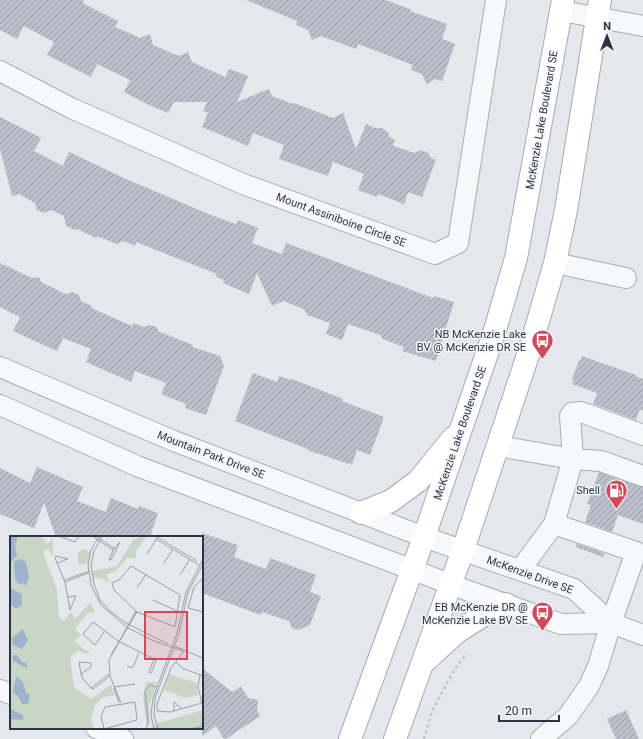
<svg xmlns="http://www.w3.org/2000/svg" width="643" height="739" viewBox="0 0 643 739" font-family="Roboto,sans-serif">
<defs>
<pattern id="building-hatch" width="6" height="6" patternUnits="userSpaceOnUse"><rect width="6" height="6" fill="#bbc0ca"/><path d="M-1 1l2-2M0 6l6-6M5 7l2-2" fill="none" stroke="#989da6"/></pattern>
</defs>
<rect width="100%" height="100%" fill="#e4e7ec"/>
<g fill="url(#building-hatch)">
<path d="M 0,0 L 83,0 L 84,4 L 118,21 L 115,27 L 140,38 L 150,34 L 153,45 L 179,56 L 188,52 L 192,62 L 225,77 L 229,69 L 248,76 L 237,102 L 269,89 L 272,96 L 293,104 L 294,103 L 333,118 L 343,113 L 356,149 L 366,124 L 375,128 L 382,128 L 389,133 L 388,136 L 395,140 L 393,146 L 415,153 L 421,150 L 428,153 L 431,158 L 436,160 L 422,197 L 408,192 L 404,204 L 378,194 L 377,197 L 358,190 L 364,174 L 333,162 L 328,176 L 279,159 L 284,145 L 253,133 L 248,146 L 202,127 L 208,113 L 203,111 L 207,102 L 174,102 L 168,113 L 147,104 L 124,92 L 130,80 L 97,64 L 91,77 L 47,55 L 54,42 L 24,26 L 17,39 L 0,30 Z"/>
<path d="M 246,0 L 386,0 L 410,9 L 410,11 L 447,24 L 442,39 L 455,44 L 442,81 L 435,79 L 427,84 L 422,74 L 411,70 L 413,65 L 358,44 L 356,49 L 321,36 L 312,40 L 308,30 L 296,25 L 297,21 Z"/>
<path d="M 0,117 L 41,138 L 34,151 L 63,166 L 69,152 L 126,179 L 211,215 L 236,224 L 238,220 L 258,228 L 252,243 L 282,254 L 286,243 L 433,298 L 434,296 L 454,302 L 436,361 L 402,351 L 404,347 L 383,339 L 380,335 L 348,324 L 342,340 L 326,334 L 330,323 L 307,315 L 304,309 L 283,301 L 272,306 L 257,273 L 249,294 L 223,283 L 224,280 L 216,277 L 217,274 L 136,242 L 135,246 L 124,241 L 117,244 L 97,236 L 96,238 L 77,229 L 75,230 L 66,226 L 64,216 L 51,210 L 44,213 L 37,210 L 35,203 L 19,194 L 12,196 L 0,149 Z"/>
<path d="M 0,263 L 32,278 L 39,277 L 41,282 L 65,294 L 72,292 L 79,295 L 81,301 L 92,306 L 91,308 L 132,326 L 133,323 L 144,327 L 150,325 L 157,327 L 158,331 L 193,345 L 192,347 L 220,356 L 224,366 L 206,415 L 185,408 L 186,404 L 161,394 L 166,383 L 135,371 L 131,382 L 86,362 L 91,349 L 63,338 L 57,351 L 13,331 L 20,317 L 0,307 Z"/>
<path d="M 582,356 L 636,375 L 635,376 L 643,379 L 643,411 L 640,409 L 636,420 L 593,404 L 597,393 L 572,384 L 574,379 L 572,379 L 579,360 L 580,361 Z"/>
<path d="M 253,373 L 277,382 L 279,376 L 291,380 L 292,379 L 343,399 L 342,401 L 384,417 L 370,455 L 357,450 L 352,465 L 349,463 L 349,464 L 307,450 L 308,449 L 235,421 Z"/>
<path d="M 37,467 L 83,487 L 77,501 L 106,512 L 111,498 L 138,509 L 139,506 L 158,513 L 150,537 L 56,537 L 44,503 L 34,528 L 0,514 L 0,468 L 30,483 Z"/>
<path d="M 599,472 L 643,487 L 643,524 L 618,515 L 612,532 L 585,522 L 591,505 L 587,504 Z"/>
<path d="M 202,533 L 238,545 L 234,557 L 266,569 L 270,558 L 316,575 L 310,592 L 321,596 L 310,625 L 298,630 L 292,628 L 289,621 L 262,612 L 261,615 L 202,593 Z"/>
<path d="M 577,544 L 604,553 L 603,557 L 576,547 Z"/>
<path d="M 202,668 L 232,692 L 241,686 L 248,698 L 258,700 L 257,710 L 260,716 L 226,739 L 224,739 L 216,726 L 202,736 Z"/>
<path d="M 626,710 L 639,739 L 616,739 L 607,719 Z"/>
</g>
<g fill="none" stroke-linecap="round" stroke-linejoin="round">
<defs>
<g id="minor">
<path d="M 562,11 L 643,26"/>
<path d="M 0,71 L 71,108 L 243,184 L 435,254 L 458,243 L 496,0"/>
<path d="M 555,263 L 626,278"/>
<path d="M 0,367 L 174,441 L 424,537 L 574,589 L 611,623"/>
<path d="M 0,405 L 137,466 L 466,590 L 561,624 L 611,623 L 643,635"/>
<path d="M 643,435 L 581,412 L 572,413 L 570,416 L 573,459 L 601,461 L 643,476"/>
<path d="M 498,446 L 573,459 L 554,524"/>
<path d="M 520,570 L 554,524 L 636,552 L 611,623 L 598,666 L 589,686 L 568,716 L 541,739"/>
<path d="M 0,690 L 11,694"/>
<path d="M 96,728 L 123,739"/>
</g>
<g id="major">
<path d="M 361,513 L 391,501 L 418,481 L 453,438"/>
<path d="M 424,662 L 457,632 L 487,613 L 506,604"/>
<path d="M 350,739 L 424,537 L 495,330 L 516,258 L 563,0"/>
<path d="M 395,739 L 463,550 L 529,352 L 555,263 L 566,210 L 600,0"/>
</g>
</defs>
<use href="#minor" stroke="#a9aeb7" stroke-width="22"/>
<use href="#major" stroke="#a3abb8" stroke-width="24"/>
<path stroke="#c2c5cb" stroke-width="2.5" stroke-dasharray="3 3" stroke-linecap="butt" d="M 424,739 L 433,709 L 453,672 L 467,653"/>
<use href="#minor" stroke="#f7f8fa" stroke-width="20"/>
<use href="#major" stroke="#fff" stroke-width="22"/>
</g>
<defs>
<symbol id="bus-pin" viewBox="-11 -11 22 30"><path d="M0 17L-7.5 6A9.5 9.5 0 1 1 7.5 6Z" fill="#d1495b" stroke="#f4f6f9"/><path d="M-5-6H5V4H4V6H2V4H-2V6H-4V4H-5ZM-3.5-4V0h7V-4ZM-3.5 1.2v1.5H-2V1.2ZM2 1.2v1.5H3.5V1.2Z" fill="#fff"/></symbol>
<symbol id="fuel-pin" viewBox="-11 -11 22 30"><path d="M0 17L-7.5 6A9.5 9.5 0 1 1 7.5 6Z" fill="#d1495b" stroke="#f4f6f9"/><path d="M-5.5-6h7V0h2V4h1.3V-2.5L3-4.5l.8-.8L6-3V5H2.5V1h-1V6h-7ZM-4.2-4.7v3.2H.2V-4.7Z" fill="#fff"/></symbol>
</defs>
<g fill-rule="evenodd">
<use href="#bus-pin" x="530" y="328" width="25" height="34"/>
<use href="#fuel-pin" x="604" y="478" width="25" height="34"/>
<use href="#bus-pin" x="530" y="600" width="25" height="34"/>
</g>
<g text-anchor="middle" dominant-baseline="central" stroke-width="3" stroke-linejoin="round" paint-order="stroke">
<g font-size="11" fill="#2b3445" stroke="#f4f6f9">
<text transform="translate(542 120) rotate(-80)">McKenzie Lake Boulevard SE</text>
<text transform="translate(341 220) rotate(20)">Mount Assiniboine Circle SE</text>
<text transform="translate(460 433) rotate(-71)">McKenzie Lake Boulevard SE</text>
<text transform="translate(211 455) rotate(21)">Mountain Park Drive SE</text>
<text transform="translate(530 575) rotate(20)">McKenzie Drive SE</text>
</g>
<g font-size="11" fill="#2b3445" stroke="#f4f6f9" text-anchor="end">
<text x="526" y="334">NB McKenzie Lake<tspan x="526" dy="13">BV @ McKenzie DR SE</tspan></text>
<text x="600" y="490">Shell</text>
<text x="528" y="607">EB McKenzie DR @<tspan x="528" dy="13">McKenzie Lake BV SE</tspan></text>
</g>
</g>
<g transform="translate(10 536)">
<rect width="193" height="193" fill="#e4e7ec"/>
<path d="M 193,174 L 193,193 L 139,193 L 148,187 Z" fill="#c9d6c5"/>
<path d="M 0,0 L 31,0 L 37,8 L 43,3 L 43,20 L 38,13 L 33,16 L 47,54 L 49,82 L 54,85 L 61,76 L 65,83 L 80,67 L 85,76 L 78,77 L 65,93 L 71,99 L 64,105 L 82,119 L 68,115 L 60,122 L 64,151 L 81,163 L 101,149 L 105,159 L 92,162 L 85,169 L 81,183 L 84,193 L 0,193 ZM 134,0 L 137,0 L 126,15 L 126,22 L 117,22 L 105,36 L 96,38 L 100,47 L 90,42 L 83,42 L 82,35 L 107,30 L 123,4 ZM 73,13 L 80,16 L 78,27 L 68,29 L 68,17 ZM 159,138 L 187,147 L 188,159 L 175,162 L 154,154 ZM 136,146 L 147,146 L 139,169 L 140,187 L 137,190 L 133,161 Z" fill="#c9d6c5"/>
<path d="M 0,0 L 8,2 L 5,8 L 7,20 L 0,26 ZM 11,23 L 16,26 L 19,41 L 16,50 L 13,47 L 9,49 L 5,43 L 4,25 ZM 0,52 L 12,58 L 12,69 L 8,72 L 5,72 L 0,68 ZM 13,93 L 18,104 L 12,113 L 3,109 L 2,102 ZM 3,119 L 7,119 L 12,126 L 17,127 L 17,132 L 3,125 ZM 6,140 L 13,146 L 16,157 L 20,159 L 18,168 L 12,168 L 7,159 L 3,157 ZM 0,173 L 13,179 L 13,184 L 0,183 Z" fill="#9fb4cc"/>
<path fill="none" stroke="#9a9fa9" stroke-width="1" d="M 49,0 L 65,6 L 69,0M 82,0 L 103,14M 86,0 L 105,13M 89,0 L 81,14 L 78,30 L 81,49 L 91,69 L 118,92 L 144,105 L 173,115M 92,0 L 84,15 L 81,30 L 84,48 L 90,64 L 100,75 L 116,87 L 158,108M 147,1 L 187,25M 146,3 L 189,29M 110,6 L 101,24 L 99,24 L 104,12 ZM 137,18 L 147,2M 47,27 L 58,23 L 45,20 L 45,22 L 55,46 L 60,74 L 66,60 L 58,61M 154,27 L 163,13M 121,30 L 170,59 L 165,91 L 127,76 L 104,54 L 102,47 L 109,44 ZM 170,39 L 180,23M 193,42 L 184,51 L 178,72 L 193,76M 54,44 L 80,35M 55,46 L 78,37M 127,52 L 136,38M 143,64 L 167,75M 94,96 L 85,109 L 73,98 L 83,86 L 108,105 L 144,123M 164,110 L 193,122M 174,115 L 161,132 L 147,168 L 147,175 L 160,176 L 192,167 L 188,151 L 190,139M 101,119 L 127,76M 144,123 L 146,125 L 141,137 L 139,136 ZM 166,126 L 172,132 L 193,140M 117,131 L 123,131 L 129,117M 71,138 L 81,131 L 81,127 L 69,126 L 71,138 L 73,143 L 81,152M 104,151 L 125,148M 81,152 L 83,153 L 100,140M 81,152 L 99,138M 104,152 L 109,167M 111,167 L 100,140 L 99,124 L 126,75M 164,175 L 164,166 L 171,172M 94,193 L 91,181 L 95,171 L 125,166 L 127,184 L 94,193M 136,193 L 138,187 L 135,155 L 140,149 L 147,151M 144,193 L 141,179 L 143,162 L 167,97 L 176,56 L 193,23M 148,193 L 144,179 L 145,162 L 169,98 L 178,56 L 193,28M 181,193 L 193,190"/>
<path fill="#d1495b" fill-opacity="0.15" stroke="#d1495b" stroke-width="2" d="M 135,76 L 177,76 L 177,123 L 135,123 Z"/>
<rect width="193" height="193" fill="none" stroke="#2b3445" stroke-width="2"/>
</g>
<g transform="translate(607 36)" stroke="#f4f6f9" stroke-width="3" paint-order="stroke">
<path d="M0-3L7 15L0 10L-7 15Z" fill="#2b3445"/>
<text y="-6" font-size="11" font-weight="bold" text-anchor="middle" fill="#2b3445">N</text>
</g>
<path d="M499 715v6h60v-6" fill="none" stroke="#2b3445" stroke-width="2"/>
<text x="505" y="715" font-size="12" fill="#2b3445" stroke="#f4f6f9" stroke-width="3" paint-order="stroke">20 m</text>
</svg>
